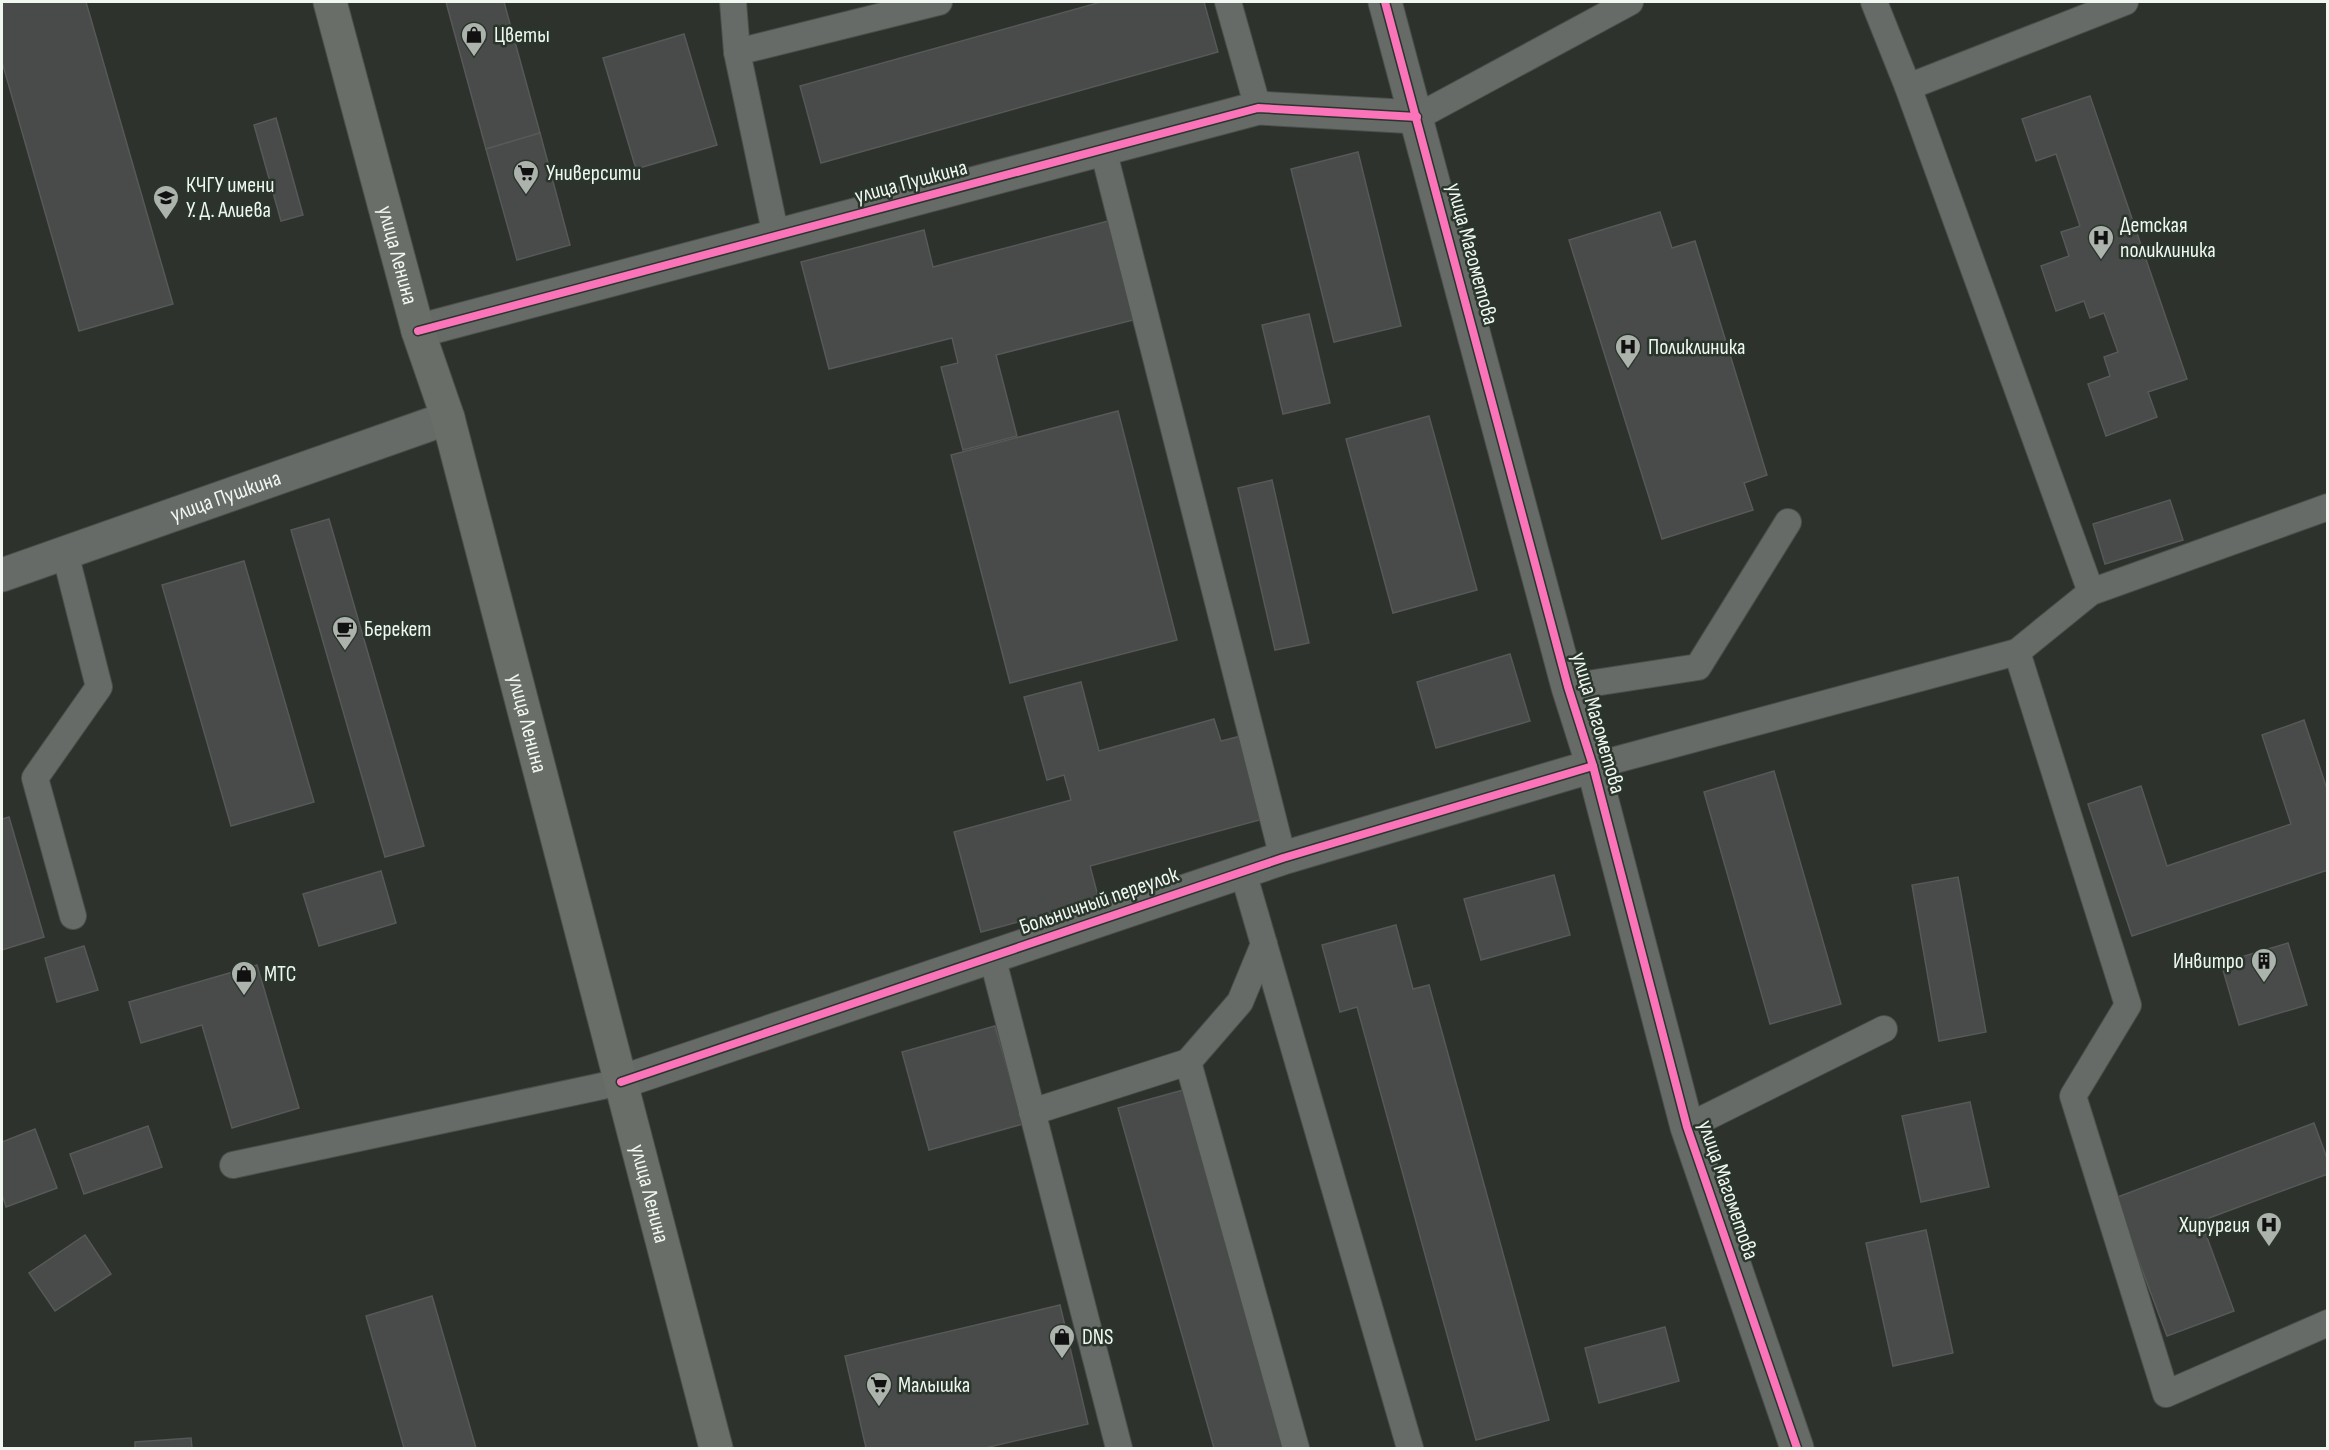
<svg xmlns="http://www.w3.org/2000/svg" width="2329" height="1450" viewBox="0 0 2329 1450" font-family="'Sofia Sans Condensed',sans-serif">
<rect width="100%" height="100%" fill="#2d322d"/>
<g fill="#494a4a" stroke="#575858" stroke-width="1.5">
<path d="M 2,2 L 86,2 L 173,304 L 79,331 L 2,62 Z"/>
<path d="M 446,2 L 504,2 L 540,133 L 486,149 Z"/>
<path d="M 1101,2 L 1204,2 L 1218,52 L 821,163 L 800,86 Z"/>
<path d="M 684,34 L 717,145 L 636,169 L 603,58 Z"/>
<path d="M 2090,96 L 2187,379 L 2148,392 L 2157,417 L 2106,436 L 2088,384 L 2110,376 L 2104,357 L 2118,352 L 2104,313 L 2090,318 L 2084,301 L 2056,311 L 2041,266 L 2069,256 L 2061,232 L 2080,226 L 2056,154 L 2036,161 L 2022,119 Z"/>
<path d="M 276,118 L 303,215 L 281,221 L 254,125 Z"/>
<path d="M 540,133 L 570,245 L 517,260 L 486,149 Z"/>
<path d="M 1358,152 L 1401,326 L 1334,342 L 1291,169 Z"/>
<path d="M 1660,212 L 1672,248 L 1695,241 L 1767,475 L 1744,483 L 1753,510 L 1662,539 L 1569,240 Z"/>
<path d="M 1112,220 L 1137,319 L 996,355 L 1017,436 L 963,450 L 941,367 L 958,363 L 952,338 L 829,369 L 801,262 L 924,230 L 933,267 Z"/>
<path d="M 1309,314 L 1330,403 L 1283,414 L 1262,325 Z"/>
<path d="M 1118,411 L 1177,640 L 1010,683 L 951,455 Z"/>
<path d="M 1429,416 L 1477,590 L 1393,613 L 1346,439 Z"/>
<path d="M 1272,480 L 1309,643 L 1275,650 L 1238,488 Z"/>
<path d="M 2170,500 L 2183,540 L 2105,564 L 2093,524 Z"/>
<path d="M 329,519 L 424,846 L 385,857 L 291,530 Z"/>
<path d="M 244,561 L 314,802 L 231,826 L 162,585 Z"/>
<path d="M 1510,654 L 1530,721 L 1436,748 L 1417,682 Z"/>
<path d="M 1081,682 L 1099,751 L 1214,719 L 1221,741 L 1241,736 L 1263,819 L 1090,866 L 1099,900 L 981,932 L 954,832 L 1071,800 L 1064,775 L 1047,780 L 1024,697 Z"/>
<path d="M 2304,720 L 2328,792 L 2328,870 L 2132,936 L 2088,804 L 2141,786 L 2167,866 L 2291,824 L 2262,735 Z"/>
<path d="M 1774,771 L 1841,1004 L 1770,1024 L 1704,792 Z"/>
<path d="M 9,817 L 44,937 L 2,950 L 2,819 Z"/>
<path d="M 381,871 L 396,923 L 319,946 L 303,894 Z"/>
<path d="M 1554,875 L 1570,935 L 1481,960 L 1464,899 Z"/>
<path d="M 1958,877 L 1986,1032 L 1939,1041 L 1912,885 Z"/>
<path d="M 1396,925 L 1413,989 L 1429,985 L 1549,1420 L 1476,1440 L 1357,1007 L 1340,1012 L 1322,945 Z"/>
<path d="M 2288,943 L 2307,1005 L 2239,1025 L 2221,963 Z"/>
<path d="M 84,946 L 98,990 L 57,1002 L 45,958 Z"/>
<path d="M 257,965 L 299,1108 L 232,1128 L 202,1025 L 141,1043 L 129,1002 Z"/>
<path d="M 995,1026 L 1023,1124 L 929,1150 L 902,1052 Z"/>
<path d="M 1194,1087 L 1295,1448 L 1214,1448 L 1118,1108 Z"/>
<path d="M 1970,1102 L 1989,1187 L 1921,1202 L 1902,1116 Z"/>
<path d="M 2314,1123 L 2328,1161 L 2328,1174 L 2201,1221 L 2234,1311 L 2167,1336 L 2115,1198 Z"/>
<path d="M 148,1126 L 162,1167 L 84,1194 L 70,1154 Z"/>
<path d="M 35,1129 L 57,1188 L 6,1207 L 2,1194 L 2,1142 Z"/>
<path d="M 1926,1230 L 1953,1353 L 1893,1366 L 1866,1243 Z"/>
<path d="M 85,1235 L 111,1274 L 55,1311 L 29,1273 Z"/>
<path d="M 432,1296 L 476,1448 L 404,1448 L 366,1316 Z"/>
<path d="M 1060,1305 L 1088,1424 L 985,1448 L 866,1448 L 845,1356 Z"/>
<path d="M 1665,1327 L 1679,1381 L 1599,1403 L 1585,1348 Z"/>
<path d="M 191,1438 L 192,1448 L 135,1448 L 135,1442 Z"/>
</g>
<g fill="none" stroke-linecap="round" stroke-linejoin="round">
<defs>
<g id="service">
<path d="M 733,2 L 737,52"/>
<path d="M 1228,2 L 1258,108"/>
<path d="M 1874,2 L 1908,87 L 2125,2"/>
<path d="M 1908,87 L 2091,592"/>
<path d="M 1417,117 L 1630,2"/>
<path d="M 1103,149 L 1283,858"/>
<path d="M 776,236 L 737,52 L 939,2"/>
<path d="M 65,553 L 99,687 L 35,778 L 73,916"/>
<path d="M 2017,652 L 2128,1005 L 2073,1096 L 2166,1394 L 2328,1323"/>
<path d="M 1568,687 L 1698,667 L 1788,522"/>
<path d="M 1593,766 L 2017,652 L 2091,592 L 2328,507"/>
<path d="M 1243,872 L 1410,1448"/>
<path d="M 992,956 L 1119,1448"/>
<path d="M 1188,1062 L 1240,1002 L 1264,944"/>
<path d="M 1032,1112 L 1188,1062 L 1296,1448"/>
<path d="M 1687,1127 L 1884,1029"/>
<path d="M 233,1165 L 621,1082"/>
</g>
<g id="minor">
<path d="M 1385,2 L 1568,687 L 1593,766 L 1687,1127 L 1797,1448"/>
<path d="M 418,331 L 1258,108 L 1417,117"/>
<path id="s1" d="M 2,575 L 448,418"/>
<path d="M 621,1082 L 1283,858 L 1593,766"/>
</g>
<g id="secondary">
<path id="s2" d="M 330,2 L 418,331 L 448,418 L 716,1448"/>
</g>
</defs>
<use href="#service" stroke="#4a4f4b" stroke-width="28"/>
<use href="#minor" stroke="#4a4f4b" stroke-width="35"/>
<use href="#secondary" stroke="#4a4f4b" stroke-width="35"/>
<use href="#service" stroke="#676b67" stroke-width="26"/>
<use href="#minor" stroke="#676b67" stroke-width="33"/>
<use href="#secondary" stroke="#696e69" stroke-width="33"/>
<defs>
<g id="cycleway">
<path d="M 1385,2 L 1568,687 L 1593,766 L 1687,1127 L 1797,1448"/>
<path d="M 418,331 L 1258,108 L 1417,117"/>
<path d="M 621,1082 L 1283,858 L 1593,766"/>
</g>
</defs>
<use href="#cycleway" stroke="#2a352c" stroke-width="11"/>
<use href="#cycleway" stroke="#fb73b8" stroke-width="8"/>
</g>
<defs>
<symbol id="shop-pin" viewBox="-11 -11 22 30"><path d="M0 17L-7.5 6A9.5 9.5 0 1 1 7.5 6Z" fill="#acb2ac" stroke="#2a352c"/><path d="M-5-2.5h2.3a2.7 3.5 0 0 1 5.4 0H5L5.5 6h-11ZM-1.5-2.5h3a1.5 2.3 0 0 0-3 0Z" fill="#111"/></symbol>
<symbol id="supermarket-pin" viewBox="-11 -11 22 30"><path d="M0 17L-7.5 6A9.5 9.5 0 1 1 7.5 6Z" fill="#acb2ac" stroke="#2a352c"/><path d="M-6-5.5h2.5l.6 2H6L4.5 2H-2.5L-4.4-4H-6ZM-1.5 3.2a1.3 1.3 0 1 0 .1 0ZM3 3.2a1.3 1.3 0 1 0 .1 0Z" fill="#111"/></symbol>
<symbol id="university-pin" viewBox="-11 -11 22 30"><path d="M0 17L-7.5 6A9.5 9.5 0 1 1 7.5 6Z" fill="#acb2ac" stroke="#2a352c"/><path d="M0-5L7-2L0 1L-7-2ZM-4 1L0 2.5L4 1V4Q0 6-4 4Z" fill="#111"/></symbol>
<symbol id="hospital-pin" viewBox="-11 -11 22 30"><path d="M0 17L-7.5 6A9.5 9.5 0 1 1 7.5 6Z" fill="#acb2ac" stroke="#2a352c"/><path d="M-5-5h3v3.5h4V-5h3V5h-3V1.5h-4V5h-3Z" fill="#111"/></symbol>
<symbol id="cafe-pin" viewBox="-11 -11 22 30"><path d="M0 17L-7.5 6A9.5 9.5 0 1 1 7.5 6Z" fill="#acb2ac" stroke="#2a352c"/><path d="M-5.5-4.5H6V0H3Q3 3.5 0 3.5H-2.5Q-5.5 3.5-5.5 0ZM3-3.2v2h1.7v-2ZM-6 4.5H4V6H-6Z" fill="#111"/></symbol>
<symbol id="building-pin" viewBox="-11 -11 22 30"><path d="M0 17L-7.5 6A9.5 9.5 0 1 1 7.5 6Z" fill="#acb2ac" stroke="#2a352c"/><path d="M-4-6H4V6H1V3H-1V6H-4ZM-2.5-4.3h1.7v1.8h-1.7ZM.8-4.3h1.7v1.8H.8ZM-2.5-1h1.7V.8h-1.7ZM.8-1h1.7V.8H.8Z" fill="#111"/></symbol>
</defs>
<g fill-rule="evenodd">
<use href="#shop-pin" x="459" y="20" width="30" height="40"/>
<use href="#supermarket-pin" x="511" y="158" width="30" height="40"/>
<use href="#university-pin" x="151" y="183" width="30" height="40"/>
<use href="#hospital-pin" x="2086" y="223" width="30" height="40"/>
<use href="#hospital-pin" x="1613" y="332" width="30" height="40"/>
<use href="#cafe-pin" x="330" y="614" width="30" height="40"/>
<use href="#building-pin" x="2249" y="946" width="30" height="40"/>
<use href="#shop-pin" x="229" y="959" width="30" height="40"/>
<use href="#hospital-pin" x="2254" y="1210" width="30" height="40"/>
<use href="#shop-pin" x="1047" y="1322" width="30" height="40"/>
<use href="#supermarket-pin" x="864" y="1370" width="30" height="40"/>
</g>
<g text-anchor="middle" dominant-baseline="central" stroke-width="5" stroke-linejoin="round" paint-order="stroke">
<g font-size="22" fill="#f0f7f1" stroke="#2a352c" text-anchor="start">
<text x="494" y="35">Цветы</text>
<text x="546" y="173">Университи</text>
<text x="186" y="185">КЧГУ имени<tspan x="186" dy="25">У. Д. Алиева</tspan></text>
<text x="2120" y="225">Детская<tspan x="2120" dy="25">поликлиника</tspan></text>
<text x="1648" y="347">Поликлиника</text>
<text x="364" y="629">Берекет</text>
<text x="2244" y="961" text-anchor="end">Инвитро</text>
<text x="264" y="974">МТС</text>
<text x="2250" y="1225" text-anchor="end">Хирургия</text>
<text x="1082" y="1337">DNS</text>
<text x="898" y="1385">Малышка</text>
</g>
<g font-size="22" fill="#f0f7f1" stroke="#2a352c">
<text transform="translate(911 182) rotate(-15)">улица Пушкина</text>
<text transform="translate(1472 254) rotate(75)">улица Магометова</text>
<text stroke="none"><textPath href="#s2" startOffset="262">улица Ленина</textPath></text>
<text stroke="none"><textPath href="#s1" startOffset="237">улица Пушкина</textPath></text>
<text transform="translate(1598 723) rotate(74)">улица Магометова</text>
<text stroke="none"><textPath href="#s2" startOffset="748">улица Ленина</textPath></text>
<text transform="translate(1099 901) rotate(-19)">Больничный переулок</text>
<text transform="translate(1728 1190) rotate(71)">улица Магометова</text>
<text stroke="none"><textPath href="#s2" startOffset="1234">улица Ленина</textPath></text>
</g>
</g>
<rect width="2329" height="1450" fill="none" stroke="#f0f7f1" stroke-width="6"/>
</svg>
